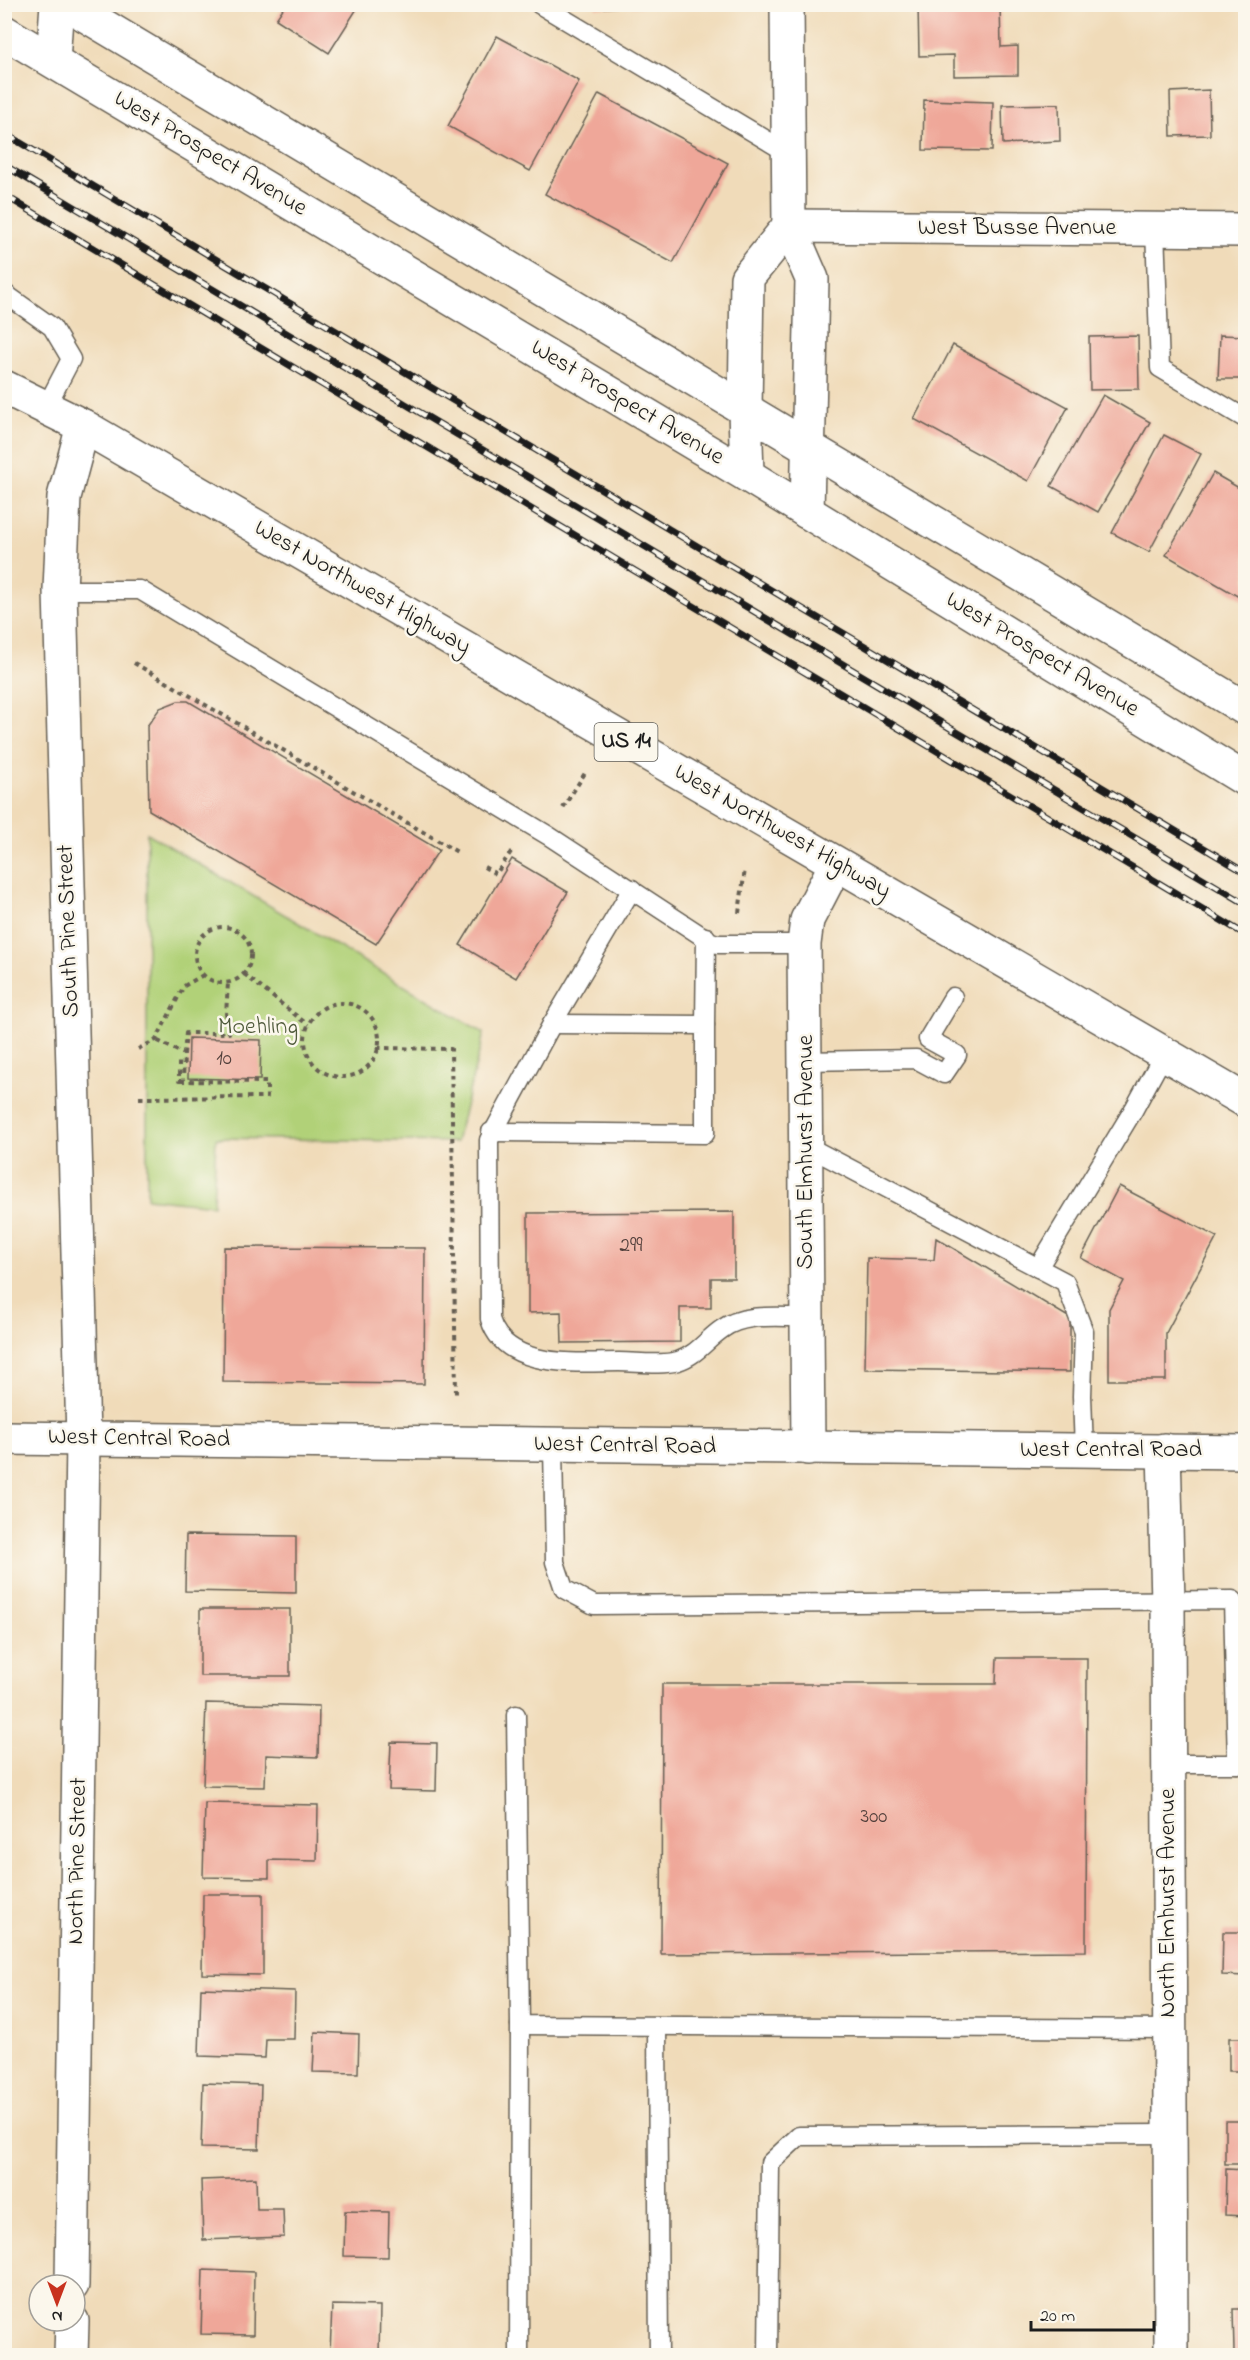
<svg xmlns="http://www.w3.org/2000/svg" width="1250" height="2360" viewBox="0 0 1250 2360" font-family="'Indie Flower',sans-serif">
<rect width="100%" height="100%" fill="#fbf7ec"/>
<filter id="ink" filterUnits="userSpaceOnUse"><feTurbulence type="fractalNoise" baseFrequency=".0167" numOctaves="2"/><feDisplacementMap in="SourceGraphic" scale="12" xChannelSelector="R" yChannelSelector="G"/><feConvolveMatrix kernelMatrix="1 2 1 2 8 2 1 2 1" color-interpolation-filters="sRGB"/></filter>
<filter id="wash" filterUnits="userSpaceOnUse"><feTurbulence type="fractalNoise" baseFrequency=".008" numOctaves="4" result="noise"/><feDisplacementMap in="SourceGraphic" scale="24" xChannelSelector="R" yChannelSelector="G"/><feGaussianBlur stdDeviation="1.35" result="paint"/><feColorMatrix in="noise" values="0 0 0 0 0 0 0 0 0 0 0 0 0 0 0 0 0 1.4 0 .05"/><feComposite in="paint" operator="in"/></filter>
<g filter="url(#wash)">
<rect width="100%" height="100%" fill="#f0dbb9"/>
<path fill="#b1d178" stroke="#66764a" stroke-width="1.5" d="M 147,833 L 484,1033 L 456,1142 L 216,1138 L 213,1205 L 147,1198 Z"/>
<g id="blocks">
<g fill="#efa799">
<path d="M 286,4 L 360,4 L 329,53 L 276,19 Z"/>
<path d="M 596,4 L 656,4 L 656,6 L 596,8 Z"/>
<path d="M 918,4 L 1000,4 L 1001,47 L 1018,46 L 1018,75 L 954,76 L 954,55 L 919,56 Z"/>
<path d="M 497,36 L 579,81 L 530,171 L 448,126 Z"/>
<path d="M 1209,90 L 1210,135 L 1171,136 L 1170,92 Z"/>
<path d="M 599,94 L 728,163 L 673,263 L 545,194 Z"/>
<path d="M 924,100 L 993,102 L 992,151 L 923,150 Z"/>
<path d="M 1059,104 L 1060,141 L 1003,144 L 1002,105 Z"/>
<path d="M 1220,335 L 1246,336 L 1246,379 L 1218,379 Z"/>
<path d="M 1138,336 L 1139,389 L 1090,390 L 1089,337 Z"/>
<path d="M 953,345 L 1068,407 L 1028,481 L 914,419 Z"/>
<path d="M 1103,395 L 1150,422 L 1098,512 L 1051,486 Z"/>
<path d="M 1164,435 L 1201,454 L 1149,552 L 1112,533 Z"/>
<path d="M 1213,473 L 1246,492 L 1246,601 L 1166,555 Z"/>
<path d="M 178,701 L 188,701 L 439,850 L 376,944 L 149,810 L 147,726 L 160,708 Z"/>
<path d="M 512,859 L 568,892 L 516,978 L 460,945 Z"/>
<path d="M 189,1038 L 261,1040 L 260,1080 L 188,1078 Z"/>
<path d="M 1119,1186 L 1217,1237 L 1166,1333 L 1166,1380 L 1109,1380 L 1109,1309 L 1124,1281 L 1081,1258 Z"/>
<path d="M 734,1212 L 734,1278 L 711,1278 L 711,1308 L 680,1308 L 680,1342 L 562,1343 L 561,1312 L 528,1313 L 528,1213 Z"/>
<path d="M 936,1238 L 1070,1318 L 1070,1372 L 865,1369 L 867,1258 L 934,1260 Z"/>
<path d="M 224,1247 L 425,1248 L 424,1384 L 223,1382 Z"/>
<path d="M 186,1535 L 296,1536 L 296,1593 L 185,1591 Z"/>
<rect x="200" y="1609" width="90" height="67"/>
<path d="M 997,1658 L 1087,1658 L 1086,1951 L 661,1954 L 662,1684 L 996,1684 Z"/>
<path d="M 206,1703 L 319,1706 L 318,1757 L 266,1755 L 265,1787 L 203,1786 Z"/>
<path d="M 391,1742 L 437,1743 L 436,1791 L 389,1790 Z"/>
<path d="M 205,1803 L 318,1805 L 317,1861 L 269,1860 L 269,1878 L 203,1877 Z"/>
<path d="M 203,1894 L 263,1894 L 263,1975 L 202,1974 Z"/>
<path d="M 1223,1932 L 1246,1932 L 1246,1976 L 1222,1975 Z"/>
<path d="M 201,1988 L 295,1991 L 294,2039 L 266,2039 L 265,2058 L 199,2056 Z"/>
<path d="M 315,2032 L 359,2034 L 358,2073 L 313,2072 Z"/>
<rect x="1229" y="2038" width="17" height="33"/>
<path d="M 203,2083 L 261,2085 L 259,2149 L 201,2148 Z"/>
<rect x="1225" y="2121" width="21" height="43"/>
<path d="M 1226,2169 L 1246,2170 L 1246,2216 L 1225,2215 Z"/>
<path d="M 256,2178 L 257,2209 L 283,2209 L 284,2237 L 203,2240 L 201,2180 Z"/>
<path d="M 345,2211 L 389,2212 L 388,2257 L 344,2256 Z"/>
<path d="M 203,2270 L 254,2272 L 253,2335 L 201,2334 Z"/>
<path d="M 332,2305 L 380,2306 L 379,2355 L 330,2353 Z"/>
<path d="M 1233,2309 L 1246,2309 L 1246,2352 L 1234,2352 Z"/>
</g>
</g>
</g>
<g filter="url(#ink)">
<use href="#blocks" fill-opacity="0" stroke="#665f53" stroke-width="1.5"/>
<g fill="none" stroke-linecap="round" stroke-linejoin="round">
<defs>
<g id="lane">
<path d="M 539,4 L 788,153"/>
<path d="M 1155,229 L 1160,368 L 1246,419"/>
<path d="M 4,293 L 52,327 L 71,359 L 46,407"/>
<path d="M 60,590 L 140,590 L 549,836 L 711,942 L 718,944 L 804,944"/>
<path d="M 632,889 L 552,1024 L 489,1140 L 490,1319 C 505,1370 577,1362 619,1362 C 638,1362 660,1366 678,1361 C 697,1355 707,1339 722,1329 C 745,1312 780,1318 807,1317"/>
<path d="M 705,1025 L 706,937"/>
<path d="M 805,1061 L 916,1059 L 944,1074 L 957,1055 L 928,1039 L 953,997"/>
<path d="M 491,1132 L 705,1134 L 705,1025 L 552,1024"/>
<path d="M 805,1145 L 1065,1282 L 1084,1332 L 1082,1396 L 1084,1450"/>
<path d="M 1038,1268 L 1134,1109 L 1164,1054"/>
<path d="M 553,1445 L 555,1562 L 564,1589 L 594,1605 L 1233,1600 L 1237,1764"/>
<path d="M 516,1715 L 520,2025 L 1168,2029"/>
<path d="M 1168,1764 L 1246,1764"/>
<path d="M 657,2026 L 659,2356"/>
<path d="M 519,2356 L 520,2025"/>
<path d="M 768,2356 L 770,2163 L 799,2136 L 1170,2134"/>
</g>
<g id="street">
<path d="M 787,4 L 789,226 L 812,279 L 807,512"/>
<path d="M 53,60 L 57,4"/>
<path d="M 789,226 L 1246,230"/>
<path d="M 747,475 L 745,410 L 747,278 L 789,226"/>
<path d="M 808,1448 L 804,944 L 807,920 L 836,864"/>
<path d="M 1164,1450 L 1168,1602 L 1171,2356"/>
<path d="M 72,2285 L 83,1438 L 60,590 L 64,497 L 83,426"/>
<path d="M 71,2356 L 72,2321"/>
</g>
<g id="secondary">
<path d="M 67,4 L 1246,709"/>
<path d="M 4,32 L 747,475 L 1246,780"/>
<path d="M 4,1438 L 1246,1452"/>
</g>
<path id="primary" d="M 4,387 L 83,426 L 1246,1101"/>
</defs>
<use href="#lane" stroke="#665f53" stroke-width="21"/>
<use href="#street" stroke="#665f53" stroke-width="36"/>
<use href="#secondary" stroke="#665f53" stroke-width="36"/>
<use href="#primary" stroke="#665f53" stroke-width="36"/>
<g stroke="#665f53" stroke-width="4" stroke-dasharray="4.5 4.5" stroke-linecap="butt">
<path d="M 134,663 L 459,853"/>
<path d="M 563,808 L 585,773"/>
<path d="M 484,867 L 496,874 L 513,849"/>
<path d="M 739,913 L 745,869"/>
<circle cx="223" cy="955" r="28"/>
<path d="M 244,974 L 308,1025"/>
<circle cx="342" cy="1040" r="37"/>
<path d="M 377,1048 L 451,1049 L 456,1395"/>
<path d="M 138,1049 L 156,1040 L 184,986 L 203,975"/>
<path d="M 184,1054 L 186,1033 L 229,1033 L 226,1014 L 228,983"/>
<path d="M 183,1081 L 179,1081 L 179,1062 L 184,1062"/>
<path d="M 139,1098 L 267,1097 L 267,1082 L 183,1081 L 184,1054 L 156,1040"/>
</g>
<use href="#lane" stroke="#fff" stroke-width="18"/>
<use href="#street" stroke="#fff" stroke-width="33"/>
<use href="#secondary" stroke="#fff" stroke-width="33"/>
<use href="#primary" stroke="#fff" stroke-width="33"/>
<defs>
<g id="rail">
<path d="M 4,133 L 1246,873"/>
<path d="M 4,165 L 1246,904"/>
<path d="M 4,195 L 1246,935"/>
</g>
</defs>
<use href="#rail" stroke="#1c1c1c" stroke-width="7"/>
<use href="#rail" stroke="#fbf7ec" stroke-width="4.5" stroke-dasharray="14" stroke-linecap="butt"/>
</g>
</g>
<g text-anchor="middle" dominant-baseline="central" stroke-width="5" stroke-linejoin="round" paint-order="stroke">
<g font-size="21" fill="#513f3b">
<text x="224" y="1059">10</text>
<text x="631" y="1246">299</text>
<text x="874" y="1817">300</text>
</g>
<rect fill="#fbf7ec" stroke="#5f5e5a" stroke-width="1.5" x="594.5" y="723" width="63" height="38" rx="4.5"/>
<g font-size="22" font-weight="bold" fill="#1c1c1c">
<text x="626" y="742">US 14</text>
</g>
<g font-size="24" fill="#1c1c1c" stroke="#fbf7ec">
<text transform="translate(210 154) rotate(31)">West Prospect Avenue</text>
<text x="1017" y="228">West Busse Avenue</text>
<text transform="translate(627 403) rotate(31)">West Prospect Avenue</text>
<text transform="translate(362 588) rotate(30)">West Northwest Highway</text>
<text transform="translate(1042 655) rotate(31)">West Prospect Avenue</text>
<text transform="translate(782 832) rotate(30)">West Northwest Highway</text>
<text transform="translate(69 931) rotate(-92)">South Pine Street</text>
<text transform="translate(806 1152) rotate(-90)">South Elmhurst Avenue</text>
<text transform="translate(139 1439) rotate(1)">West Central Road</text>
<text transform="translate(625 1446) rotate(1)">West Central Road</text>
<text x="1111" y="1450">West Central Road</text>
<text transform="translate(78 1861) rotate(-89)">North Pine Street</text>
<text transform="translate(1168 1903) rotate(-90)">North Elmhurst Avenue</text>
</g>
<g font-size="24" fill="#505b3c" stroke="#fbf7ec">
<text x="258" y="1027">Moehling</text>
</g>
</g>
<rect width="1250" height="2360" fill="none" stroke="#fbf7ec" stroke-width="24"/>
<g transform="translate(57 2303) rotate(180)"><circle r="28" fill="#fbf7ec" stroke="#a29f99" stroke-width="1.5"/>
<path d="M0-4.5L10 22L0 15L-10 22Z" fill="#c8321e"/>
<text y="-9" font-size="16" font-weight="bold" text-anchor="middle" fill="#1c1c1c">N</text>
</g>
<path d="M1031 2321v9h123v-9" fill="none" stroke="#1c1c1c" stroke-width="3"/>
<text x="1040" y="2321" font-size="18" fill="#1c1c1c" stroke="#fbf7ec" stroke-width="4.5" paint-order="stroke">20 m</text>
</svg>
